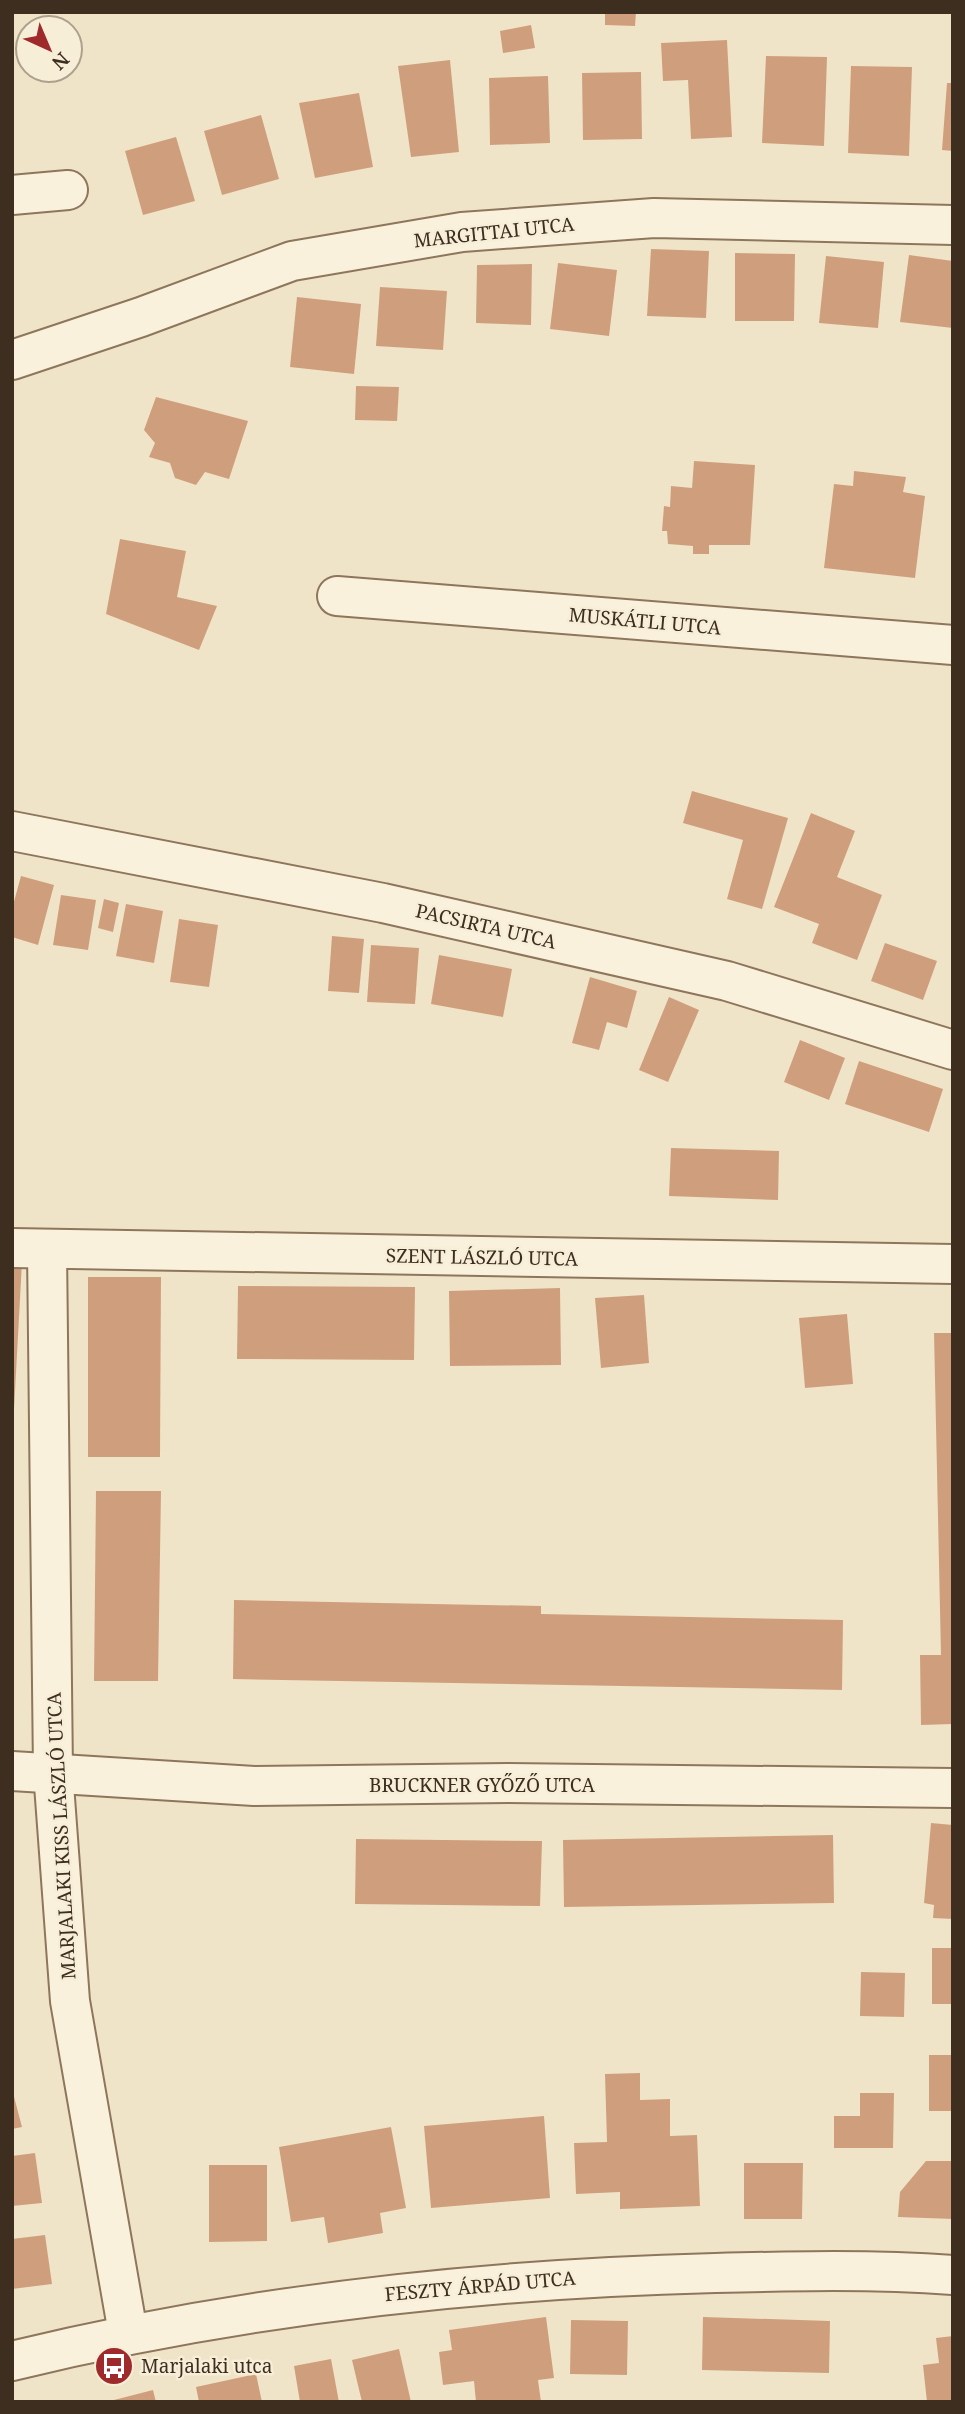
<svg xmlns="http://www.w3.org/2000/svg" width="965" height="2414" viewBox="0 0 965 2414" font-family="'Noto Serif',serif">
<rect width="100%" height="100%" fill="#f0e4c8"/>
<g fill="#cf9f7d">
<path d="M 605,12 L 636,12 L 635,26 L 605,25 Z"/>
<path d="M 531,25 L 535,48 L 503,53 L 500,31 Z"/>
<path d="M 727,40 L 732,137 L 691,139 L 688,80 L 663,81 L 661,43 Z"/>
<path d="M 766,56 L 827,57 L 824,146 L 762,143 Z"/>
<path d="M 450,60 L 459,152 L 411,157 L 398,66 Z"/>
<path d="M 851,66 L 912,67 L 909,156 L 848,153 Z"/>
<path d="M 641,72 L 642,139 L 583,140 L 582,73 Z"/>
<path d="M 548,76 L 550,143 L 490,145 L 489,78 Z"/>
<path d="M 947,83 L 953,83 L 953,151 L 942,150 Z"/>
<path d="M 359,93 L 373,167 L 315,178 L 299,103 Z"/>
<path d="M 261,115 L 279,179 L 222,195 L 204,131 Z"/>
<path d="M 176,137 L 195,201 L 143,215 L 125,151 Z"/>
<path d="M 651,249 L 709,251 L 706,318 L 647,316 Z"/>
<path d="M 735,253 L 795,254 L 794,321 L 735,321 Z"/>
<path d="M 909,255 L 953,261 L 953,328 L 900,322 Z"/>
<path d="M 826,256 L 884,262 L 878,328 L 819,323 Z"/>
<path d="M 558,263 L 617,270 L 609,336 L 550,329 Z"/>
<path d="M 532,264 L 531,325 L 476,323 L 477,265 Z"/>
<path d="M 380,287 L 447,291 L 443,350 L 376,346 Z"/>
<path d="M 297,297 L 361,304 L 354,374 L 290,367 Z"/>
<path d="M 356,386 L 399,387 L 397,421 L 355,420 Z"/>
<path d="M 156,397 L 248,421 L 229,479 L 205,472 L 196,485 L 175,478 L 170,463 L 149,457 L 155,443 L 144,430 Z"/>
<path d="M 694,461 L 755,465 L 750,545 L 709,545 L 709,554 L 693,554 L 693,546 L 668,544 L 667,531 L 662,531 L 664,506 L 670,507 L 671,486 L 692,488 Z"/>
<path d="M 854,471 L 906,477 L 903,492 L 925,496 L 915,578 L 824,568 L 834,484 L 853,486 Z"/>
<path d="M 120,539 L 186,551 L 177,597 L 217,606 L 199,650 L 106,614 Z"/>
<path d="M 692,791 L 788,818 L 762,909 L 727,899 L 743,840 L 683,823 Z"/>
<path d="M 811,813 L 855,831 L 837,877 L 882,895 L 857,960 L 812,943 L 819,924 L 774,907 Z"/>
<path d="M 21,876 L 54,885 L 38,945 L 12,937 L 12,909 Z"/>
<path d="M 61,895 L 96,900 L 88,950 L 53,945 Z"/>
<path d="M 104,899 L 119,903 L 113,932 L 98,928 Z"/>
<path d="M 126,904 L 163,911 L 154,963 L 116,956 Z"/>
<path d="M 179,919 L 218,925 L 209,987 L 170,982 Z"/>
<path d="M 332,936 L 364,939 L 359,993 L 328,991 Z"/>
<path d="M 885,943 L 937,961 L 923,1000 L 871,981 Z"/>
<path d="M 371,945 L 419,948 L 415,1004 L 367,1002 Z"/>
<path d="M 439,955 L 512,969 L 503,1017 L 431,1004 Z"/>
<path d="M 590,977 L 637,991 L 627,1028 L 607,1022 L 599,1050 L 572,1043 Z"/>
<path d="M 669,997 L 699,1010 L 668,1082 L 639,1070 Z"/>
<path d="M 800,1040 L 845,1058 L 829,1100 L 784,1082 Z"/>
<path d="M 859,1061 L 943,1089 L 929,1132 L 845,1104 Z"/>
<path d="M 671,1148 L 779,1151 L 778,1200 L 669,1196 Z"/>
<path d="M 12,1262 L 22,1262 L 14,1410 L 12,1410 Z"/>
<path d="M 88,1277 L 161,1277 L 160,1457 L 88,1457 Z"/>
<path d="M 238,1286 L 415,1287 L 414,1360 L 237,1359 Z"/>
<path d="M 560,1288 L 561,1365 L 450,1366 L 449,1291 Z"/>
<path d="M 644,1295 L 649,1363 L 601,1368 L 595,1298 Z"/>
<path d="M 847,1314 L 853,1384 L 805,1388 L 799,1318 Z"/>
<path d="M 934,1333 L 953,1333 L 953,1724 L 921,1725 L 920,1655 L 941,1655 Z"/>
<path d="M 96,1491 L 161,1491 L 158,1681 L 94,1681 Z"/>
<path d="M 234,1600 L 541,1606 L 541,1614 L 843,1620 L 842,1690 L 233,1679 Z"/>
<path d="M 931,1823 L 953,1825 L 953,1919 L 933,1918 L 934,1905 L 924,1903 Z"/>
<path d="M 833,1835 L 834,1903 L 564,1907 L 563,1840 Z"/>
<path d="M 356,1839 L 542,1841 L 540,1906 L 355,1904 Z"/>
<rect x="932" y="1948" width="21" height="56"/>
<path d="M 861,1972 L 905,1973 L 904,2017 L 860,2016 Z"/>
<rect x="929" y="2055" width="24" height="56"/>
<path d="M 640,2073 L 640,2100 L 670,2099 L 670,2136 L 697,2135 L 700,2206 L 620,2209 L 620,2192 L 576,2194 L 574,2143 L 607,2142 L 605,2074 Z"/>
<path d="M 12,2089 L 22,2127 L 12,2129 Z"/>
<path d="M 860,2093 L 894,2093 L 893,2148 L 834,2148 L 834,2116 L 860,2116 Z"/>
<path d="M 544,2116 L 550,2198 L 431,2208 L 424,2126 Z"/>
<path d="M 391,2127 L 406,2208 L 380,2213 L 383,2233 L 328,2243 L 324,2217 L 291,2222 L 279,2147 Z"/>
<path d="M 35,2153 L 42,2203 L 12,2206 L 12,2156 Z"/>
<path d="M 926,2161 L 953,2161 L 953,2219 L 898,2217 L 900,2192 Z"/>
<path d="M 744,2163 L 803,2163 L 802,2219 L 744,2219 Z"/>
<path d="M 209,2165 L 267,2165 L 267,2241 L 209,2242 Z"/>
<path d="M 45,2235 L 52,2284 L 12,2289 L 12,2239 Z"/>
<path d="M 546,2317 L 554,2378 L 538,2380 L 541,2402 L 476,2402 L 474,2381 L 443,2385 L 439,2352 L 452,2350 L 449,2330 Z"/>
<path d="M 703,2317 L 830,2321 L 829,2373 L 702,2370 Z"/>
<path d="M 571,2320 L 628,2321 L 627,2375 L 570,2374 Z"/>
<path d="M 953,2336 L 953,2402 L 927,2402 L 923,2365 L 939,2363 L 936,2338 Z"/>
<path d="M 399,2349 L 411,2402 L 362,2402 L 352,2360 Z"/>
<path d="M 331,2359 L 339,2402 L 300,2402 L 294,2366 Z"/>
<path d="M 256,2374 L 262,2402 L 199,2402 L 196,2387 Z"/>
<path d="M 153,2390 L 156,2402 L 110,2402 L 110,2401 Z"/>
</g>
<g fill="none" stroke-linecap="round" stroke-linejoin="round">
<defs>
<g id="street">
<path d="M 12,195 L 68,190"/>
<path d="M 12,360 L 141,317 L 292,261 L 462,232 L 654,218 L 953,225"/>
<path d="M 337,596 L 953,645"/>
<path d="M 12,831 L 383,903 L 727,981 L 953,1050"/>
<path d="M 12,1248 L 953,1264"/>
<path d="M 47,1250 L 53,1771 L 70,2001 L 128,2333"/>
<path d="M 12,1771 L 254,1786 L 508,1783 L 953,1788"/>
<path d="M 12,2361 C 242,2305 478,2279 715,2273 C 794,2271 873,2269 953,2275"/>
</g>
</defs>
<use href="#street" stroke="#8d765c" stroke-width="42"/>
<use href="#street" stroke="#faf1dc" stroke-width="38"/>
</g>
<defs>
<symbol id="bus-disc" viewBox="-11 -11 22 22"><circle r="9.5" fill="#9e2a2b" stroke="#f7eed8"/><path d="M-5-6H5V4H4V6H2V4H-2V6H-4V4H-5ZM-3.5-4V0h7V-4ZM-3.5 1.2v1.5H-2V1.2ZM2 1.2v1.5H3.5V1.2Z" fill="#fff"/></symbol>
</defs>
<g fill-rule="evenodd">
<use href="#bus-disc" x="92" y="2344" width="44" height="44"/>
</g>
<g text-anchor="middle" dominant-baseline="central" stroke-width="5" stroke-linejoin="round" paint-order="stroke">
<g font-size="19" fill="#3d2e20" stroke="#f7eed8">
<text transform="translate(494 232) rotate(-6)">MARGITTAI UTCA</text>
<text transform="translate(645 621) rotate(5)">MUSKÁTLI UTCA</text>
<text transform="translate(486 926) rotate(13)">PACSIRTA UTCA</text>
<text transform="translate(482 1257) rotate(1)">SZENT LÁSZLÓ UTCA</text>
<text x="482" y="1785">BRUCKNER GYŐZŐ UTCA</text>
<text transform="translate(61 1836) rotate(-93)">MARJALAKI KISS LÁSZLÓ UTCA</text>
<text transform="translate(480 2286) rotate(-5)">FESZTY ÁRPÁD UTCA</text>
</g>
<g font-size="19" fill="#3d2e20" stroke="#f7eed8" text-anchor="start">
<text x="141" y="2366">Marjalaki utca</text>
</g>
</g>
<rect width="965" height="2414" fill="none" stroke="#3d2e20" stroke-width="28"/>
<g transform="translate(49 49) rotate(136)"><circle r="33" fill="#f7eed8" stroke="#ada18e" stroke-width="2"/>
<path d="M0-5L12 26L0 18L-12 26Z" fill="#9e2a2b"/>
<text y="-10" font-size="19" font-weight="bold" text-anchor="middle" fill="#3d2e20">N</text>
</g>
</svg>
